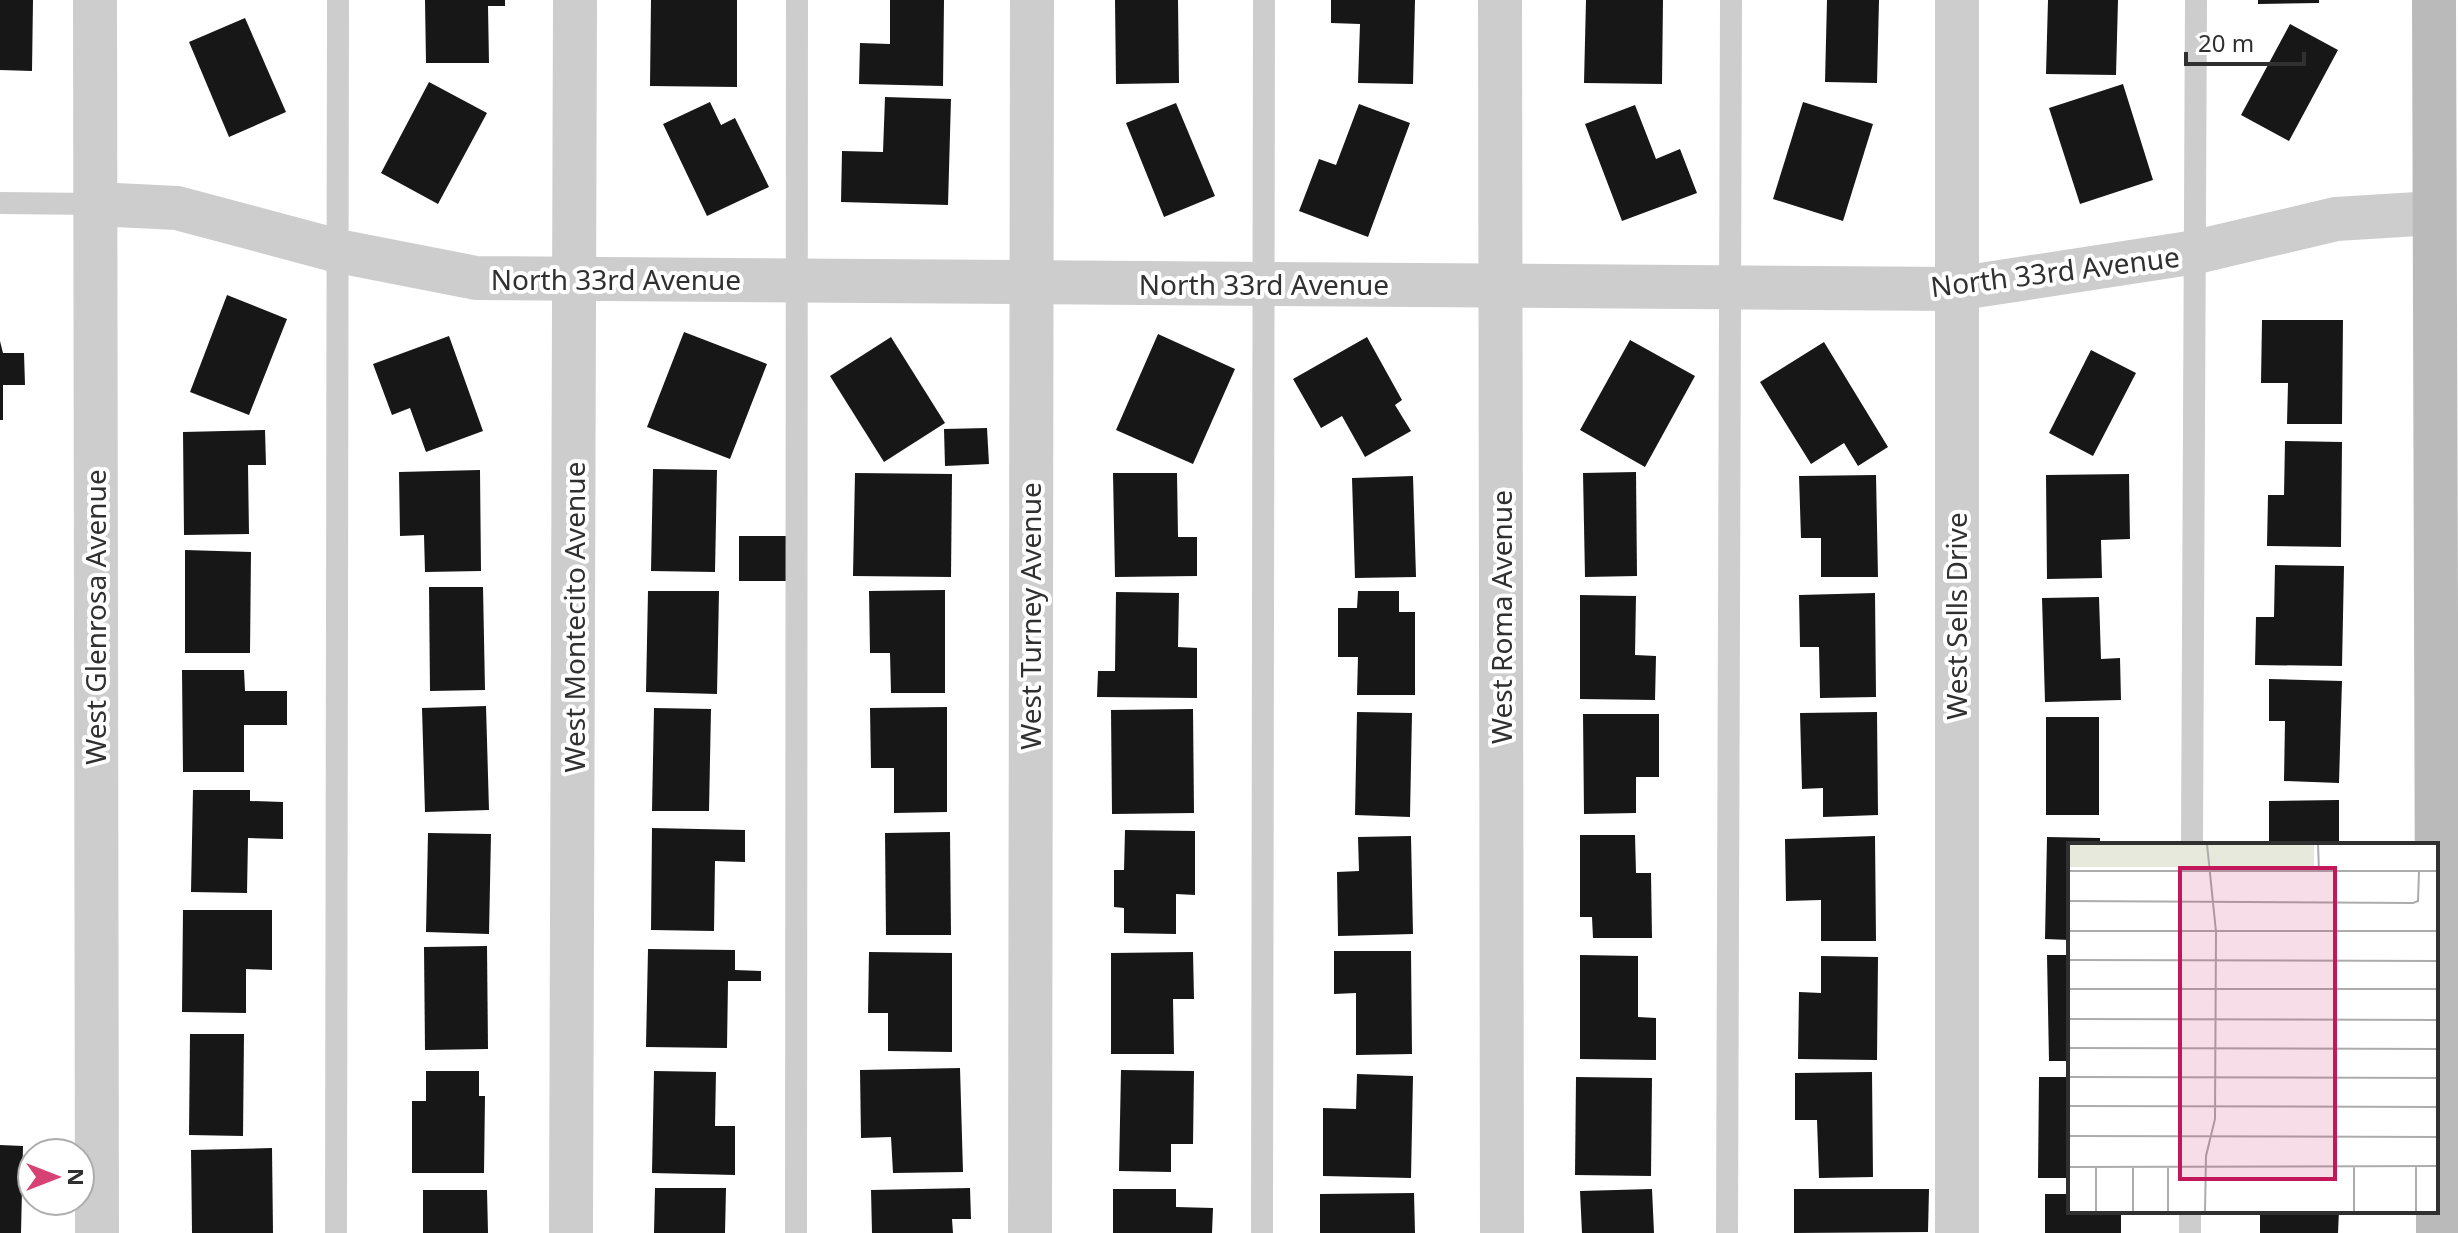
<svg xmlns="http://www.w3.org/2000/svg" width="2458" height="1233" viewBox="0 0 2458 1233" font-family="'Noto Sans',sans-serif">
<rect width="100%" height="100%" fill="#fff"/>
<g fill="#171717">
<path d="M 0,0 L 33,0 L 32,71 L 0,70 Z"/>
<path d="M 425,0 L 505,0 L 505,6 L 488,6 L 489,63 L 426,63 Z"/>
<path d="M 651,0 L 737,0 L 737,87 L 650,86 Z"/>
<path d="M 890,0 L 944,0 L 943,86 L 859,84 L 860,43 L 890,44 Z"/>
<path d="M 1115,0 L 1178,0 L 1179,83 L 1116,84 Z"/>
<path d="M 1331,0 L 1415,0 L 1413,84 L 1358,83 L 1360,24 L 1331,23 Z"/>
<path d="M 1586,0 L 1663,0 L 1662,84 L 1584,83 Z"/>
<path d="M 1827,0 L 1879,0 L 1877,83 L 1825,82 Z"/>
<path d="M 2048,0 L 2118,0 L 2116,75 L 2046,74 Z"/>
<path d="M 2258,0 L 2319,0 L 2319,3 L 2258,4 Z"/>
<path d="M 245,18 L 286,112 L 229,137 L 189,42 Z"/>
<path d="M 2290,24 L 2338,50 L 2289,141 L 2241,115 Z"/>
<path d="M 429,82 L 487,113 L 438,204 L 381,173 Z"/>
<path d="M 2123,84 L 2153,180 L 2080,204 L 2049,108 Z"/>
<path d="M 885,97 L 951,99 L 948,205 L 841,202 L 842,151 L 883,152 Z"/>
<path d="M 710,102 L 721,125 L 735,118 L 769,187 L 707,216 L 663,124 Z"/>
<path d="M 1803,102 L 1873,124 L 1843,221 L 1773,199 Z"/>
<path d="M 1176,103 L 1215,196 L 1164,217 L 1126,123 Z"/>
<path d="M 1359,104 L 1410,123 L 1368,237 L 1299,211 L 1319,159 L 1336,165 Z"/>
<path d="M 1635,105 L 1656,159 L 1680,149 L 1697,193 L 1622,221 L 1585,124 Z"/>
<path d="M 227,295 L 287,319 L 249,415 L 190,392 Z"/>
<path d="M 2262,320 L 2343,320 L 2342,424 L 2287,424 L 2288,383 L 2261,383 Z"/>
<path d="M 684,332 L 767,364 L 730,459 L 647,427 Z"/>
<path d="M 1158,334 L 1235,369 L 1193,464 L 1116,430 Z"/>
<path d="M 449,336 L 483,431 L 426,452 L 410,408 L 392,415 L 373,364 Z"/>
<path d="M 891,337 L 945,423 L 884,462 L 830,376 Z"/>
<path d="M 1367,337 L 1402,400 L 1395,405 L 1411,431 L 1365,457 L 1342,416 L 1321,428 L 1293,379 Z"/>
<path d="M 1630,340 L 1695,376 L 1645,467 L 1580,430 Z"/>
<path d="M 0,341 L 3,353 L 24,353 L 25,385 L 3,385 L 3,420 L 0,420 Z"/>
<path d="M 1824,342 L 1888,447 L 1858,466 L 1844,443 L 1811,464 L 1760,382 Z"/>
<path d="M 2091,350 L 2136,373 L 2093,456 L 2049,433 Z"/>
<path d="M 987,428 L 989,464 L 945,466 L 944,429 Z"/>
<path d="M 265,430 L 266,465 L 248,465 L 249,534 L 184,535 L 183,432 Z"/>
<path d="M 2285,441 L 2342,442 L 2341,547 L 2267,546 L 2268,495 L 2284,495 Z"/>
<path d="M 653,469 L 717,470 L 715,572 L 651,571 Z"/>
<path d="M 480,470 L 481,571 L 425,572 L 424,535 L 400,536 L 399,472 Z"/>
<path d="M 1636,472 L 1637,576 L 1585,577 L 1583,473 Z"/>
<path d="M 855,473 L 952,474 L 951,577 L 853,576 Z"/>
<path d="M 1113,473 L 1177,473 L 1178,537 L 1197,537 L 1197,576 L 1115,577 Z"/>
<path d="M 2129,474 L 2130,539 L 2101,540 L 2102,578 L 2047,579 L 2046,475 Z"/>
<path d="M 1876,475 L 1878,577 L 1821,577 L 1821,538 L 1801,538 L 1799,476 Z"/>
<path d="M 1413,476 L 1416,577 L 1355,578 L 1352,478 Z"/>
<rect x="739" y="536" width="48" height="45"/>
<path d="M 185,550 L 251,552 L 250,653 L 185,653 Z"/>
<path d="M 2275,565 L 2344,566 L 2342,666 L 2255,665 L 2256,617 L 2274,617 Z"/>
<path d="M 429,587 L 483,587 L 485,690 L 430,691 Z"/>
<path d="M 945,590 L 945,693 L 891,693 L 890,653 L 870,653 L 869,591 Z"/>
<path d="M 648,591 L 719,591 L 717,694 L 646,692 Z"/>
<path d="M 1358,591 L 1399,591 L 1399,612 L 1415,612 L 1415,695 L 1357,695 L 1358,657 L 1338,657 L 1338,608 L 1357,608 Z"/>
<path d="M 1116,592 L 1179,593 L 1178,647 L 1197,648 L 1197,698 L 1097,697 L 1098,671 L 1115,671 Z"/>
<path d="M 1875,593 L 1876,697 L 1820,698 L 1819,647 L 1800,647 L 1799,595 Z"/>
<path d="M 1580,595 L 1636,596 L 1635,655 L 1656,656 L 1655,700 L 1580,699 Z"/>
<path d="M 2099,597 L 2101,659 L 2120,658 L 2121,700 L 2045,702 L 2042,598 Z"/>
<path d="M 182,670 L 244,670 L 245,691 L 287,691 L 287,725 L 244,725 L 244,772 L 183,772 Z"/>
<path d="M 2269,679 L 2342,681 L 2339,783 L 2284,781 L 2285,721 L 2269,721 Z"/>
<path d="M 486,706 L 489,810 L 425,812 L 422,708 Z"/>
<path d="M 947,707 L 947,812 L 894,813 L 894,768 L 871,768 L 870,708 Z"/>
<path d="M 654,708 L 711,709 L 709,811 L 652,811 Z"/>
<path d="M 1193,709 L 1194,813 L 1112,814 L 1111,710 Z"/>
<path d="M 1357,712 L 1412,713 L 1410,817 L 1355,815 Z"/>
<path d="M 1877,712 L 1878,815 L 1823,817 L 1823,788 L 1802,789 L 1800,713 Z"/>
<path d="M 1583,714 L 1659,714 L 1659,777 L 1636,777 L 1636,813 L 1584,814 Z"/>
<rect x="2046" y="717" width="53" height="98"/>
<path d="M 193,790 L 250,790 L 250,801 L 283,802 L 283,839 L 248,838 L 247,893 L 191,892 Z"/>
<path d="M 2339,800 L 2339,845 L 2269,845 L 2269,801 Z"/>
<path d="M 652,828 L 745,830 L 745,862 L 715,861 L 714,931 L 651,930 Z"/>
<path d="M 1125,830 L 1195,831 L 1195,895 L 1176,894 L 1176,934 L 1124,933 L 1124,908 L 1114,907 L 1114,870 L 1124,870 Z"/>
<path d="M 950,832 L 951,935 L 886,935 L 885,833 Z"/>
<path d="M 428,833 L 491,834 L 489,934 L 426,932 Z"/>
<path d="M 1580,835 L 1635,835 L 1636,873 L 1651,873 L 1652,938 L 1593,938 L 1592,917 L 1580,917 Z"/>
<path d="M 1411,836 L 1413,934 L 1338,936 L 1337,872 L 1359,871 L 1358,837 Z"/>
<path d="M 1875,836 L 1876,941 L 1821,941 L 1821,900 L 1786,901 L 1785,839 Z"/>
<path d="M 2047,837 L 2100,838 L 2100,845 L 2070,845 L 2070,940 L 2045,939 Z"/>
<path d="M 183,910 L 272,910 L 272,970 L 246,969 L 246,1013 L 182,1012 Z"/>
<path d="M 487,946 L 488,1049 L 425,1050 L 424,947 Z"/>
<path d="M 648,949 L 735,950 L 735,970 L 761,971 L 761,981 L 728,981 L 727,1048 L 646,1047 Z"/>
<path d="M 1334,951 L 1411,951 L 1412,1054 L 1356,1055 L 1356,993 L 1334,994 Z"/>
<path d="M 869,952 L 952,953 L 952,1052 L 888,1051 L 888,1013 L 868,1013 Z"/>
<path d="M 1193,952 L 1194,999 L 1173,999 L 1174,1054 L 1111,1054 L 1111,953 Z"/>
<path d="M 1580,955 L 1638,956 L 1638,1017 L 1656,1018 L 1656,1060 L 1580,1059 Z"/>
<path d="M 2047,955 L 2070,955 L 2070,1061 L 2049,1061 Z"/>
<path d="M 1821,956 L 1878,957 L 1877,1060 L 1798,1059 L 1799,992 L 1821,993 Z"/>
<path d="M 190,1034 L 244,1034 L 243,1136 L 189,1135 Z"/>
<path d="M 960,1068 L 963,1172 L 893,1173 L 891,1137 L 861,1138 L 860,1070 Z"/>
<path d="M 1121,1070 L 1194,1071 L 1193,1144 L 1171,1144 L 1171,1172 L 1119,1171 Z"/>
<path d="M 426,1071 L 479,1071 L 479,1096 L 485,1096 L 484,1173 L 412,1173 L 412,1101 L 426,1101 Z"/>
<path d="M 654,1071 L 716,1072 L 715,1126 L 735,1126 L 735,1175 L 652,1173 Z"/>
<path d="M 1872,1072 L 1873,1177 L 1819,1178 L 1817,1120 L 1795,1120 L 1795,1073 Z"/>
<path d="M 1357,1074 L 1413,1076 L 1411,1178 L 1323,1176 L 1323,1108 L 1356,1109 Z"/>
<path d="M 1576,1077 L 1652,1078 L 1651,1176 L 1575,1175 Z"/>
<path d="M 2039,1077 L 2070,1077 L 2070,1178 L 2038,1178 Z"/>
<path d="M 0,1145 L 23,1146 L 21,1233 L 0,1233 Z"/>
<path d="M 272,1148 L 273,1233 L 192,1233 L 191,1150 Z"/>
<path d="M 655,1188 L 726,1188 L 725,1233 L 654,1233 Z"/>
<path d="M 970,1188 L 971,1219 L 952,1219 L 953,1233 L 872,1233 L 871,1190 Z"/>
<path d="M 1113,1189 L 1176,1189 L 1176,1207 L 1213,1208 L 1212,1233 L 1113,1233 Z"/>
<path d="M 1652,1189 L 1654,1233 L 1582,1233 L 1580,1191 Z"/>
<path d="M 1794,1189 L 1929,1189 L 1928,1232 L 1794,1233 Z"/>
<path d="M 423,1190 L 487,1190 L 488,1233 L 423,1233 Z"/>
<path d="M 1414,1193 L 1415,1233 L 1320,1233 L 1320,1194 Z"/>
<path d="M 2045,1194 L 2070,1194 L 2070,1211 L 2121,1211 L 2121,1233 L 2045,1233 Z"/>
<path d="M 2260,1211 L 2339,1211 L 2338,1233 L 2260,1233 Z"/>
</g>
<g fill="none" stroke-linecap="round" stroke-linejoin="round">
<g stroke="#cdcdcd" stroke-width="22">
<path d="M 0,203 L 95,204"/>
<path d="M 2192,845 L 2196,0"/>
<path d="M 336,1233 L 338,0"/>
<path d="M 796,1233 L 797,0"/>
<path d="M 1262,1233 L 1264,0"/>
<path d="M 1727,1233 L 1731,0"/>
<path d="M 2190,1233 L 2190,1211"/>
</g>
<g stroke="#cdcdcd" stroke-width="44">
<path d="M 95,0 L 97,1233"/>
<path d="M 1500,0 L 1502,1233"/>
<path d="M 95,204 L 177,208 L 338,251 L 476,278 L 1955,289 L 2196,252 L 2336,219 L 2434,213"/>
<path d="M 571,1233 L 575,0"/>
<path d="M 1030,1233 L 1032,0"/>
<path d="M 1957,1233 L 1957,0"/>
</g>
<path stroke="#bababa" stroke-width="44" d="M 2434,0 L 2438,1233"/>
</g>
<g text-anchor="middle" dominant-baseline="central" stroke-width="8" stroke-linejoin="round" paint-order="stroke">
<g font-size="28" fill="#303030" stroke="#fff">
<text transform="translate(2055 271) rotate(-7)">North 33rd Avenue</text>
<text x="616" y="279">North 33rd Avenue</text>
<text x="1264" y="284">North 33rd Avenue</text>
<text transform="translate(1030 616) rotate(-90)">West Turney Avenue</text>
<text transform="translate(1956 616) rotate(-90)">West Sells Drive</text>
<text transform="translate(95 617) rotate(-90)">West Glenrosa Avenue</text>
<text transform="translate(574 617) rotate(-90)">West Montecito Avenue</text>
<text transform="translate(1501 617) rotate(-90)">West Roma Avenue</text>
</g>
</g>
<g transform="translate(2068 843)">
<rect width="370" height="370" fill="#fff"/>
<path d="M 0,1 L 246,1 L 246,24 L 0,24 Z" fill="#e6e9dc"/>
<path fill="none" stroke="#acacac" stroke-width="2" d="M 250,1 L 251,28M 0,28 L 370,28M 0,58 L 345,60 L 350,58 L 351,28M 0,88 L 370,88M 0,117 L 370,118M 0,146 L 370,146M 0,176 L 370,177M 0,205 L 370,206M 0,234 L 370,235M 0,263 L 370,264M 0,293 L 370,294M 0,324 L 370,323M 28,369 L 28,324M 65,369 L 65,324M 100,369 L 100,324M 137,369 L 138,313 L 147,276 L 148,89 L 139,1M 286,369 L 286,324M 348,369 L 348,323"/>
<path fill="#c2185b" fill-opacity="0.15" stroke="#c2185b" stroke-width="4" d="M 112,25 L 267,25 L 267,336 L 112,336 Z"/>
<rect width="370" height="370" fill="none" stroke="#303030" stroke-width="4"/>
</g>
<g transform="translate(56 1177) rotate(90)"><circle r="38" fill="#ffffff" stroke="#acacac" stroke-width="2"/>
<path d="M0-6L14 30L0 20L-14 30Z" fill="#d84174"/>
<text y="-12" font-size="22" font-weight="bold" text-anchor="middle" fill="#303030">N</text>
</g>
<path d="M2186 52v12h118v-12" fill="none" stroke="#303030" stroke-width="4"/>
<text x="2198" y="52" font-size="24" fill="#303030" stroke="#ffffff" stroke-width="6" paint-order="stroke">20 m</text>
</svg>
